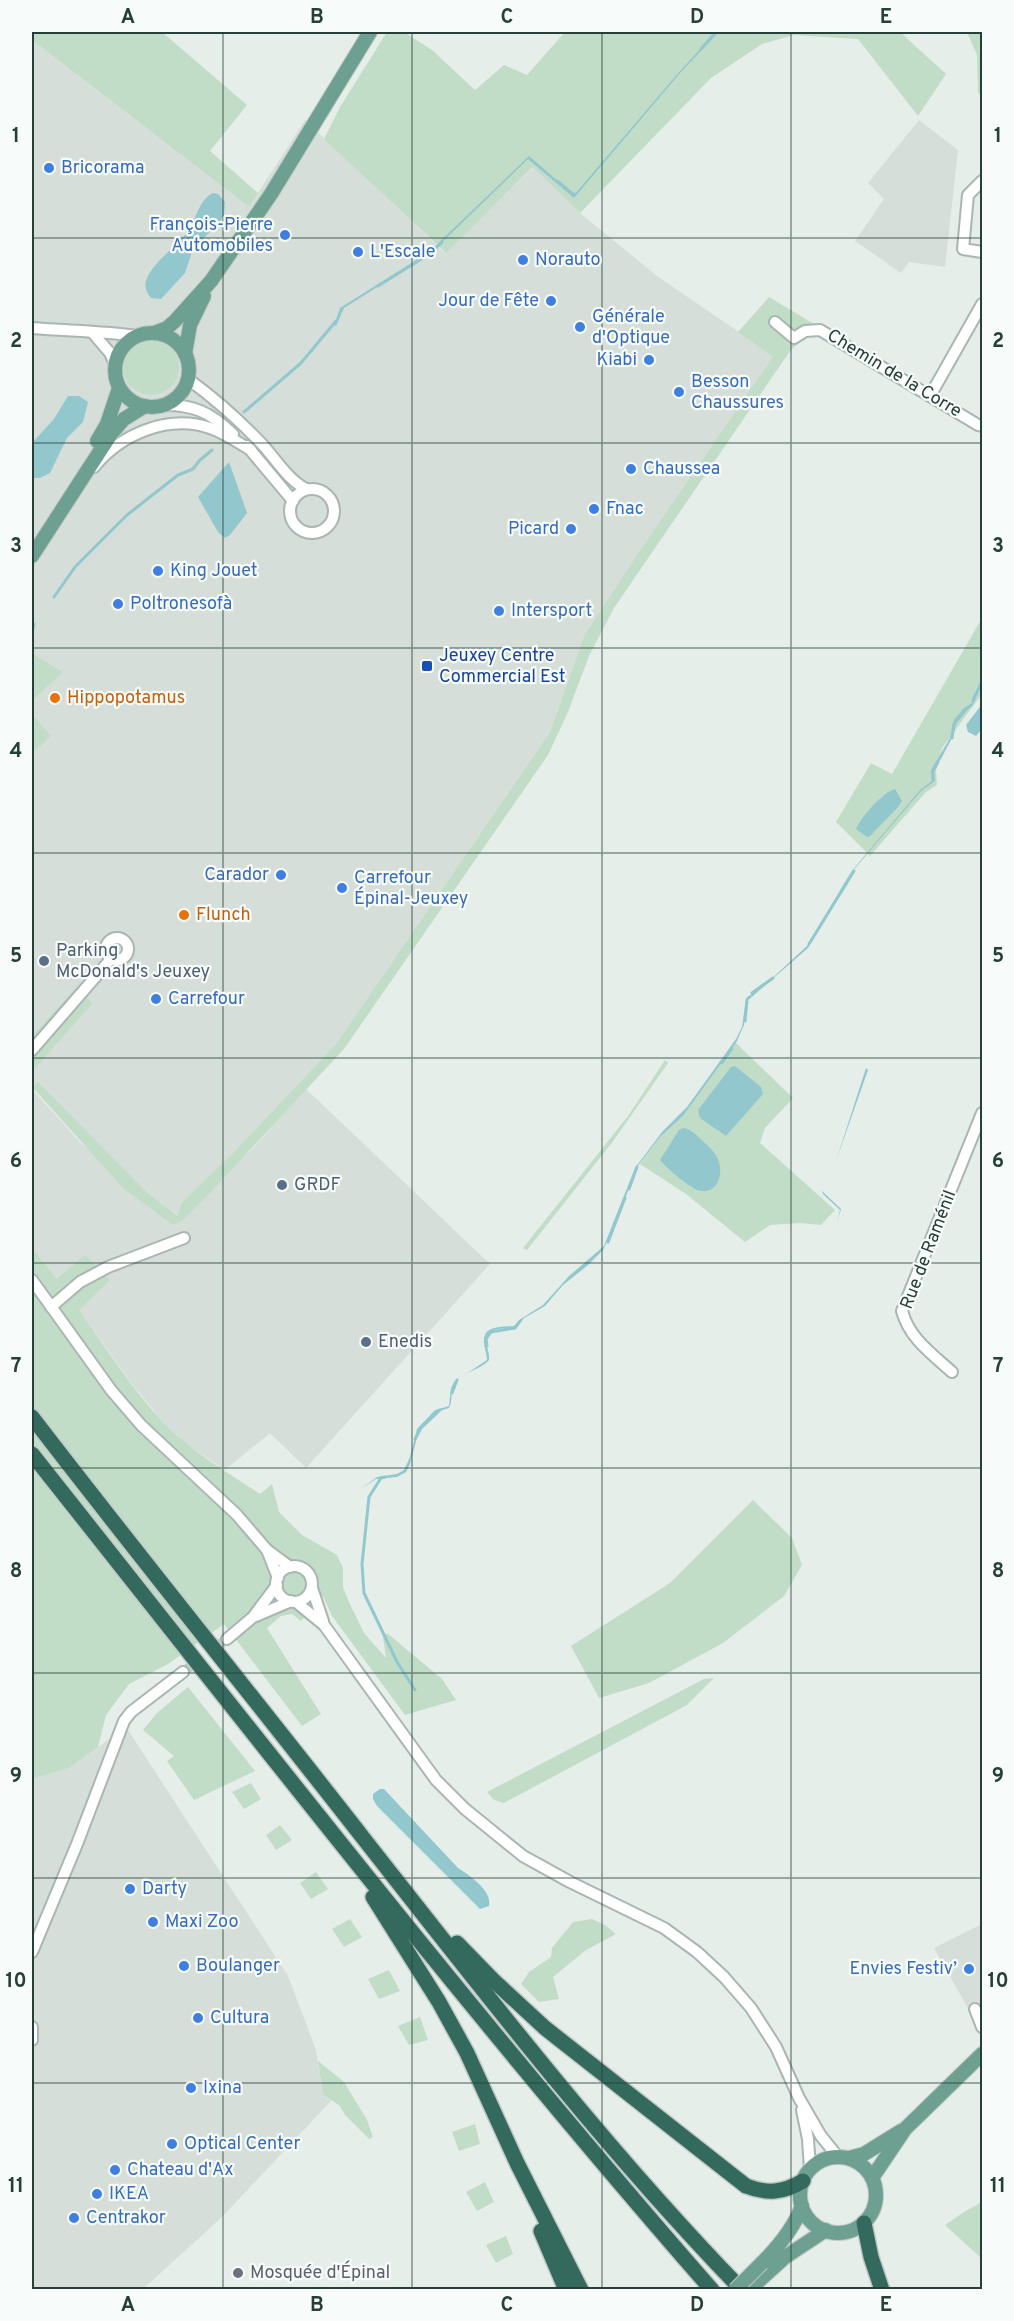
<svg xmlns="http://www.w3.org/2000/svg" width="1014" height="2321" viewBox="0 0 1014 2321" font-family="Overpass,sans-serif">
<rect width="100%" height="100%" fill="#e6eeea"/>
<g fill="#d5ded9">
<path d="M 32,40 L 249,207 L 305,120 L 445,253 L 534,167 L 580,213 L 657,276 L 774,356 L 638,553 L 584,636 L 550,732 L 336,1044 L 233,1153 L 182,1202 L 177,1216 L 148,1193 L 39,1083 L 32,1087 L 32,1072 L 93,1003 L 75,988 L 32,1036 L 32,754 L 51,736 L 32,713 L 32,701 L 63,672 L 32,653 Z"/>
<path d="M 919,120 L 958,150 L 945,267 L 909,262 L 901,273 L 855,241 L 884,199 L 868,183 Z"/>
<path d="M 32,1089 L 79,1141 L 173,1225 L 254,1147 L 306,1089 L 490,1264 L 306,1468 L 270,1433 L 225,1470 L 189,1446 L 164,1423 L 129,1380 L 57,1279 L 32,1248 Z"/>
<path d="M 126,1727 L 288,1976 L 316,2050 L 323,2095 L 331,2101 L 222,2217 L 143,2289 L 32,2290 L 32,1779 L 69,1768 Z"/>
<path d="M 982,1924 L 982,2033 L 934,1948 Z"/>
</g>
<g fill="#c1ddc8">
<path d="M 32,32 L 162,32 L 247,105 L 210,151 L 258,193 L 249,207 L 32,40 Z"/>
<path d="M 387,32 L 404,32 L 432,50 L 475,90 L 504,65 L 527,75 L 565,32 L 900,32 L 946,74 L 918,116 L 858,39 L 794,35 L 762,44 L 711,78 L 580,213 L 533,167 L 446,253 L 324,139 L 340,107 Z"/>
<path d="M 967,32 L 982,32 L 982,96 L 978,93 L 977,55 Z"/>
<path d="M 769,297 L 980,424 L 830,339 C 808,332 806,337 790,351 L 614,608 L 589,656 L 568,712 L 548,755 L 344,1049 L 211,1192 L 182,1221 L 173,1225 L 124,1189 L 32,1087 L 38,1082 L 148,1193 L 177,1216 L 182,1202 L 233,1153 L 336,1044 L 550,732 L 584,636 L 638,553 L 773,357 L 738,332 Z"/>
<circle cx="151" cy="367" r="28"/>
<path d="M 982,618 L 982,694 L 942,748 L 936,770 L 937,785 L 926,792 L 870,856 L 836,822 L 871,763 L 892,774 Z"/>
<path d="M 32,653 L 63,672 L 32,701 Z"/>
<path d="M 32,713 L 51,736 L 32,754 Z"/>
<path d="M 75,988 L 93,1003 L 32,1072 L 32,1036 Z"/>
<path d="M 736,1043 L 793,1098 L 765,1128 L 760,1143 L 835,1210 L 821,1225 L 801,1223 L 770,1225 L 745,1242 L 686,1194 L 640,1164 L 660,1137 L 683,1116 Z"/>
<path d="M 665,1060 L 668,1063 L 614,1140 L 527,1250 L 523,1248 L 628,1116 Z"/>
<path d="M 32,1248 L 57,1279 L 85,1255 L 110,1280 L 79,1310 C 106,1348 132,1389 164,1423 C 192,1452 227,1472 260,1494 L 272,1484 L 279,1512 L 302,1535 L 337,1555 L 343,1568 L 343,1587 L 348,1600 L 364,1633 L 386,1658 L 383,1637 L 387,1633 L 442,1679 L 456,1700 L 405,1715 L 332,1616 L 323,1596 L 301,1621 L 292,1614 L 281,1616 L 267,1628 L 321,1714 L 302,1726 L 224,1624 L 168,1664 L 129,1684 L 106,1715 L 98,1747 L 69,1768 L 32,1779 Z"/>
<path d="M 753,1500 L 792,1538 L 802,1565 L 784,1596 L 723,1643 L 649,1683 L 599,1698 L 571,1646 L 670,1583 Z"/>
<path d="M 714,1678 L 687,1705 L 504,1803 L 494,1800 L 487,1792 L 704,1679 Z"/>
<path d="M 188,1687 L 255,1771 L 194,1800 L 167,1761 L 174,1756 L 143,1730 L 157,1713 Z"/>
<path d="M 251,1783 L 261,1799 L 244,1809 L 232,1792 Z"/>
<path d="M 280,1825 L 292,1840 L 276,1850 L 266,1835 Z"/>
<path d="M 316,1872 L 328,1889 L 311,1899 L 300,1883 Z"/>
<path d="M 350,1919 L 362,1937 L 344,1947 L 332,1929 Z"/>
<path d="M 592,1919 L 605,1925 L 616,1934 L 586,1950 L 553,1977 L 559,1999 L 539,2002 L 521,1984 L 529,1972 L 551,1957 L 552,1948 L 573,1922 Z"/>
<path d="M 389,1970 L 400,1991 L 379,1999 L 368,1979 Z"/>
<path d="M 420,2017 L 428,2040 L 409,2045 L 398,2026 Z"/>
<path d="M 318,2061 L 344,2082 L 367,2120 L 373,2137 L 369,2139 L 345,2115 L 339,2105 L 323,2095 Z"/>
<path d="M 475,2124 L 480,2144 L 459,2151 L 452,2132 Z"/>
<path d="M 485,2182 L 494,2202 L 477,2211 L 466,2192 Z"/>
<path d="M 982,2202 L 982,2259 L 945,2225 L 964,2212 Z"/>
<path d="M 506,2236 L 513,2254 L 496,2263 L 486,2245 Z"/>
</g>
<g fill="#93c7ce">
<path d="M 716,32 L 719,32 L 681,72 L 574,198 L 528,159 L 431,253 L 344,308 L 336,326 L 334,325 L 340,308 L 429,252 L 529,156 L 574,195 L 680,71 Z"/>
<path d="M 213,193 L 218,194 L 225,202 L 224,215 L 221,220 L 201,241 L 192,252 L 185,273 L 161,299 L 151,298 C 147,293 144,287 146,281 C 152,262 177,247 188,231 C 196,220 199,199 213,193 Z"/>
<path d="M 68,396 L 79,396 L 88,402 L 83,422 L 67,438 L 50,473 L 40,478 L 32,478 L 32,443 L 54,419 Z"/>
<path d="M 229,462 L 247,513 L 230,535 L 225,538 L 218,532 L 198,497 Z"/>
<path d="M 982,681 L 982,687 L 974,695 L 973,705 L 957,719 L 953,736 L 941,759 L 933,769 L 935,781 L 921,791 L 851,873 L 808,948 L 746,1002 L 744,1025 L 736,1043 L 683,1116 L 660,1137 L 637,1167 L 614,1228 L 603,1250 L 587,1266 L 563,1285 L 545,1306 L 524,1318 L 517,1328 C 507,1329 486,1326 486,1340 C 486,1347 490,1353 489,1360 C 479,1371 461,1372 454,1385 C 450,1392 453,1401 449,1408 L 436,1412 L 419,1430 L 410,1464 L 406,1472 L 397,1477 L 376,1479 L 361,1489 L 377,1477 L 397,1474 L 404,1470 L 410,1457 L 417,1429 L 435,1410 L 449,1406 L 451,1388 L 454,1382 L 487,1360 C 487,1353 483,1346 484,1339 C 485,1325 504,1327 514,1326 L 519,1320 L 543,1305 L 569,1276 L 604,1246 L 635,1168 L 662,1132 L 687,1107 L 736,1039 L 742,1027 L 746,998 L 767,983 L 807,946 L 851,872 L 920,790 L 932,781 L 931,770 L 950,738 L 954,720 L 964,708 L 972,703 C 971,693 980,690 982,681 Z"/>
<path d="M 982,704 L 982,729 L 976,736 L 968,732 L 966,725 Z"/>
<path d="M 895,789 L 902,801 L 898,807 L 870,836 L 867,837 L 856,829 C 860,818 883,792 895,789 Z"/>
<path d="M 735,1066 L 761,1087 L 763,1094 L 726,1136 L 700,1118 L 698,1110 L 731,1067 Z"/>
<path d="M 866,1068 L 868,1070 L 836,1161 L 821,1189 L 822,1191 L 841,1209 L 837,1222 L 840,1210 L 823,1194 L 821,1189 L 836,1161 Z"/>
<path d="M 683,1128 C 692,1129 695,1134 702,1140 C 707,1145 714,1151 717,1157 C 724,1171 720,1193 701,1191 C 692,1190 666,1168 660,1160 L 679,1130 Z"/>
<path d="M 380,1789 L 384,1789 L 458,1868 C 469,1875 493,1891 489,1906 L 480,1909 L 377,1806 L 373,1799 L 373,1794 Z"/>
</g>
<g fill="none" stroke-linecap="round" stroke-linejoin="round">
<g stroke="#93c7ce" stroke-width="3">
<path d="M 701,49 L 716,32"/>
<path d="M 557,181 L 574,195 L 575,194"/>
<path d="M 378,286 L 431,253 L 442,242"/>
<path d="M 244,412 L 301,363 L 336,321"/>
<path d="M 54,597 L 75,567 L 127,515 L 178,475 L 193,469 L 199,461 L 212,450"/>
<path d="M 32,632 L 34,624"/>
<path d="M 973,701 L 982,681"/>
<path d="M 952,738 L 954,724 L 967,708"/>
<path d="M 933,780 L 933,771 L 938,762"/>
<path d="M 809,944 L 854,871"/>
<path d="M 752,993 L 773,978"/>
<path d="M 745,1021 L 747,1001"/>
<path d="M 722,1063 L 732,1048"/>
<path d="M 629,1189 L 637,1167"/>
<path d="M 608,1242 L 625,1198"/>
<path d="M 487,1346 L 486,1339 L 491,1332 L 515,1328"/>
<path d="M 452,1393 L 457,1380"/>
<path d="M 415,1439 L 421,1428 L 440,1410"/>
<path d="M 385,1477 L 381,1478 L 369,1497 L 362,1564 L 364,1593 L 397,1662 L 415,1690"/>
</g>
<path stroke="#c0cbc6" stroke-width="10" stroke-dasharray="10 5" stroke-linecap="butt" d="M 183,1672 L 227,1639"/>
<defs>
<g id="minor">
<path d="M 982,181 L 968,195 L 963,249 L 982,252"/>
<path d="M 775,322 L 794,338 L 805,331 L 820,330 L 978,425 L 982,426"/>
<path d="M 32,328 C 67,331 102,331 137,336"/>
<path d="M 92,332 L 110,353 L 115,364"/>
<path d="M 188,379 C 214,398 239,420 261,443 C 276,459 287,479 306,489"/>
<path d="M 930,396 L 982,304"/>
<path d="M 161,405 C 193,404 210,412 233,434"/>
<path d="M 247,446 L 293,501"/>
<path d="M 94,467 C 121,434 168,414 210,428 C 225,433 237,442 251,450"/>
<circle cx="312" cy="511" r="22"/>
<circle cx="117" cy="949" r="11"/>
<path d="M 32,1050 L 111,959"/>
<path d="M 32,1280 L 111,1390 L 141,1425 L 237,1515 L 267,1550 L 290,1567"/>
<path d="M 51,1307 L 80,1282 L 108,1267 L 184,1238"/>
<path d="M 952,1372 C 932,1354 909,1338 902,1311 L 982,1113"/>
<path d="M 267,1550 L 278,1578"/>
<circle cx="294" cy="1584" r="18"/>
<path d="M 312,1588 L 323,1621"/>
<path d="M 296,1602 L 324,1625 L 436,1780 L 465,1809 L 523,1856 L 570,1882 L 664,1928 L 697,1952 L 724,1977 L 751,2008 L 776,2047 L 799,2098 L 821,2136 L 838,2157"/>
<path d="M 256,1616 L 291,1601"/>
<path d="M 227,1639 L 253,1617 L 277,1585"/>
<path d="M 32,1952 L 77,1844 L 124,1721 L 131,1712 L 183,1672"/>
<path d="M 975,2009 L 982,2027"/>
<path d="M 32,2027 L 32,2040"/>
<path d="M 802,2110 L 808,2139 L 810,2169"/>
</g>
<g id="major">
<path d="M 154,333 L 167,328 L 175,321 L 211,281 L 271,194 L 370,32"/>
<circle cx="152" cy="370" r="37"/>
<path d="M 185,354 L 190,325 L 204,296"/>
<path d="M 97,441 L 107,424 L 119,388"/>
<path d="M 32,556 L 111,434 L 124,419 L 145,406"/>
<circle cx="838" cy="2195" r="38"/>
<path d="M 849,2158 L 864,2154 L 901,2131"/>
<path d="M 872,2178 L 905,2129 L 982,2054"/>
<path d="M 762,2263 C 779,2246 794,2228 802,2206"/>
<path d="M 749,2290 L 785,2257 L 826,2230"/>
</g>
<g id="highway">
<path d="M 32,1417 C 141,1559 254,1698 364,1839 C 485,1993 605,2149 742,2290"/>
<path d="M 32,1454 C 255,1735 475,2019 712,2290"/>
<path d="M 373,1897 L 439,2002 L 467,2053 L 517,2163 L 581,2290"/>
<path d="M 457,1943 L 493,1980 L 545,2028 L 746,2186 C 767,2194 783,2193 803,2181"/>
<path d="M 864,2223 L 871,2257 L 882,2290"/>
<path d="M 541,2231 L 566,2290"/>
</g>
</defs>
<use href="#minor" stroke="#a9b6b1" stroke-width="14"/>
<use href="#major" stroke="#c2c9c7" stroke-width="16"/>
<use href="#highway" stroke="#c2c9c7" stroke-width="18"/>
<use href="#minor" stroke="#fff" stroke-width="10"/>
<use href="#major" stroke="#6ea092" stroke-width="14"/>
<use href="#highway" stroke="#346a5d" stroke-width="15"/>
<defs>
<path id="major-bridge" d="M 735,2290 L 762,2263"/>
</defs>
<use href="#major-bridge" stroke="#c2c9c7" stroke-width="16" stroke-linecap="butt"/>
<use href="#major-bridge" stroke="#6ea092" stroke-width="14"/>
</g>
<path fill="none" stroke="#263f38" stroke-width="1.5" stroke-opacity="0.55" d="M 223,32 L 223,2290M 412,32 L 412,2290M 602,32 L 602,2290M 791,32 L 791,2290M 32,238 L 982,238M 32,443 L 982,443M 32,648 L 982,648M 32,853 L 982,853M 32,1058 L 982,1058M 32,1263 L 982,1263M 32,1468 L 982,1468M 32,1673 L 982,1673M 32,1878 L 982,1878M 32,2083 L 982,2083"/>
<g fill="#3f7fe0" stroke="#f7fbf9" stroke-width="2">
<circle cx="49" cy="168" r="6"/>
<circle cx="285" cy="235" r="6"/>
<circle cx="358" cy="252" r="6"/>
<circle cx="523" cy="260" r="6"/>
<circle cx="551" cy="301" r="6"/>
<circle cx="580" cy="327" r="6"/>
<circle cx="649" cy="360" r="6"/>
<circle cx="679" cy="392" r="6"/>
<circle cx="631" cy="469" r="6"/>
<circle cx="594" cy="509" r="6"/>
<circle cx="571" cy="529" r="6"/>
<circle cx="158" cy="571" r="6"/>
<circle cx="118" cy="604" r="6"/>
<circle cx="499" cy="611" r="6"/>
<circle cx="281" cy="875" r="6"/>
<circle cx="342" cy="888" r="6"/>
<circle cx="156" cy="999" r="6"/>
<circle cx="130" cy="1889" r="6"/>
<circle cx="153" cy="1922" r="6"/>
<circle cx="184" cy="1966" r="6"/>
<circle cx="969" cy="1969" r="6"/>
<circle cx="198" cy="2018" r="6"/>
<circle cx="191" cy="2088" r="6"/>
<circle cx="172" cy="2144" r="6"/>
<circle cx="115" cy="2170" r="6"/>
<circle cx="97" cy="2194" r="6"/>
<circle cx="74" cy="2218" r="6"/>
</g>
<rect fill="#1a4fb4" stroke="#f7fbf9" stroke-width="2" x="421" y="660" width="12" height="12" rx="3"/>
<g fill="#e8710a" stroke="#f7fbf9" stroke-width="2">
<circle cx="55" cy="698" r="6"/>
<circle cx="184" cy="915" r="6"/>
</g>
<g fill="#5c6f8a" stroke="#f7fbf9" stroke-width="2">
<circle cx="44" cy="961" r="6"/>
<circle cx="282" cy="1185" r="6"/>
<circle cx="366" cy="1342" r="6"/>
</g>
<circle fill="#6b7280" stroke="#f7fbf9" stroke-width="2" cx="238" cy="2273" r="6"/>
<g text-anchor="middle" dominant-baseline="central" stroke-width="4.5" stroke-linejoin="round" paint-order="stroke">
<g font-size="18" fill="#366cbe" stroke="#f7fbf9" text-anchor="start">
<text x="61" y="168">Bricorama</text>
<text x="273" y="225" text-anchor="end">François-Pierre<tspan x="273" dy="21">Automobiles</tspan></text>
<text x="370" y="252">L'Escale</text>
<text x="535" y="260">Norauto</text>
<text x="539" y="301" text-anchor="end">Jour de Fête</text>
<text x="592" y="317">Générale<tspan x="592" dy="21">d'Optique</tspan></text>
<text x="637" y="360" text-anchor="end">Kiabi</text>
<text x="691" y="382">Besson<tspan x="691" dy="21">Chaussures</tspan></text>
<text x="643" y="469">Chaussea</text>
<text x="606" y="509">Fnac</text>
<text x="559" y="529" text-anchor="end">Picard</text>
<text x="170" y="571">King Jouet</text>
<text x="130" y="604">Poltronesofà</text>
<text x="511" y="611">Intersport</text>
<text x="269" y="875" text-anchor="end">Carador</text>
<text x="354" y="878">Carrefour<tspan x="354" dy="21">Épinal-Jeuxey</tspan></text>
<text x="168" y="999">Carrefour</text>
<text x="142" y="1889">Darty</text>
<text x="165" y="1922">Maxi Zoo</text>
<text x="196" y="1966">Boulanger</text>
<text x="957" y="1969" text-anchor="end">Envies Festiv’</text>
<text x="210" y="2018">Cultura</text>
<text x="203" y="2088">Ixina</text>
<text x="184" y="2144">Optical Center</text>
<text x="127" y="2170">Chateau d'Ax</text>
<text x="109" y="2194">IKEA</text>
<text x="86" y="2218">Centrakor</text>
</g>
<g font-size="18" fill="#263f38" stroke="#f7fbf9">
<text transform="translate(894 374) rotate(31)">Chemin de la Corre</text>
<text transform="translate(929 1250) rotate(-69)">Rue de Raménil</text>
</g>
<g font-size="18" fill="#164399" stroke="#f7fbf9" text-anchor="start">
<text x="439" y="656">Jeuxey Centre<tspan x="439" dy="21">Commercial Est</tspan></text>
</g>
<g font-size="18" fill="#c56008" stroke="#f7fbf9" text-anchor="start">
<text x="67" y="698">Hippopotamus</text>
<text x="196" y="915">Flunch</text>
</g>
<g font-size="18" fill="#4e5e75" stroke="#f7fbf9" text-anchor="start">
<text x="56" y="951">Parking<tspan x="56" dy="21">McDonald's Jeuxey</tspan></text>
<text x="294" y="1185">GRDF</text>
<text x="378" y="1342">Enedis</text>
</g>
<g font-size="18" fill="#5b616d" stroke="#f7fbf9" text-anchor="start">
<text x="250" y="2273">Mosquée d'Épinal</text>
</g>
</g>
<rect width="1014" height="2321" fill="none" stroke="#f7fbf9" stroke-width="66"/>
<rect x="33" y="33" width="948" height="2255" fill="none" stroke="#263f38" stroke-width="2"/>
<g font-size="20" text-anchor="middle" font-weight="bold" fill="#263f38">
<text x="128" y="23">A</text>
<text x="317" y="23">B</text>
<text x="507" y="23">C</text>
<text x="697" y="23">D</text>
<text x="886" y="23">E</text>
<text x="16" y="142">1</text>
<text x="998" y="142">1</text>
<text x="16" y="347">2</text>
<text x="998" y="347">2</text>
<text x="16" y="552">3</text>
<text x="998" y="552">3</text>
<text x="16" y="757">4</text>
<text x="998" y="757">4</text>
<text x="16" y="962">5</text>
<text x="998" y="962">5</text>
<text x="16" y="1167">6</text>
<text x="998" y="1167">6</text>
<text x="16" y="1372">7</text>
<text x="998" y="1372">7</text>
<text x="16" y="1577">8</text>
<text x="998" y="1577">8</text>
<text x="16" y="1782">9</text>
<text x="998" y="1782">9</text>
<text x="16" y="1987">10</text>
<text x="998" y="1987">10</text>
<text x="16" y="2192">11</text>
<text x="998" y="2192">11</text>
<text x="128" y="2311">A</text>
<text x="317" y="2311">B</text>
<text x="507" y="2311">C</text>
<text x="697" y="2311">D</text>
<text x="886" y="2311">E</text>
</g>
</svg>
